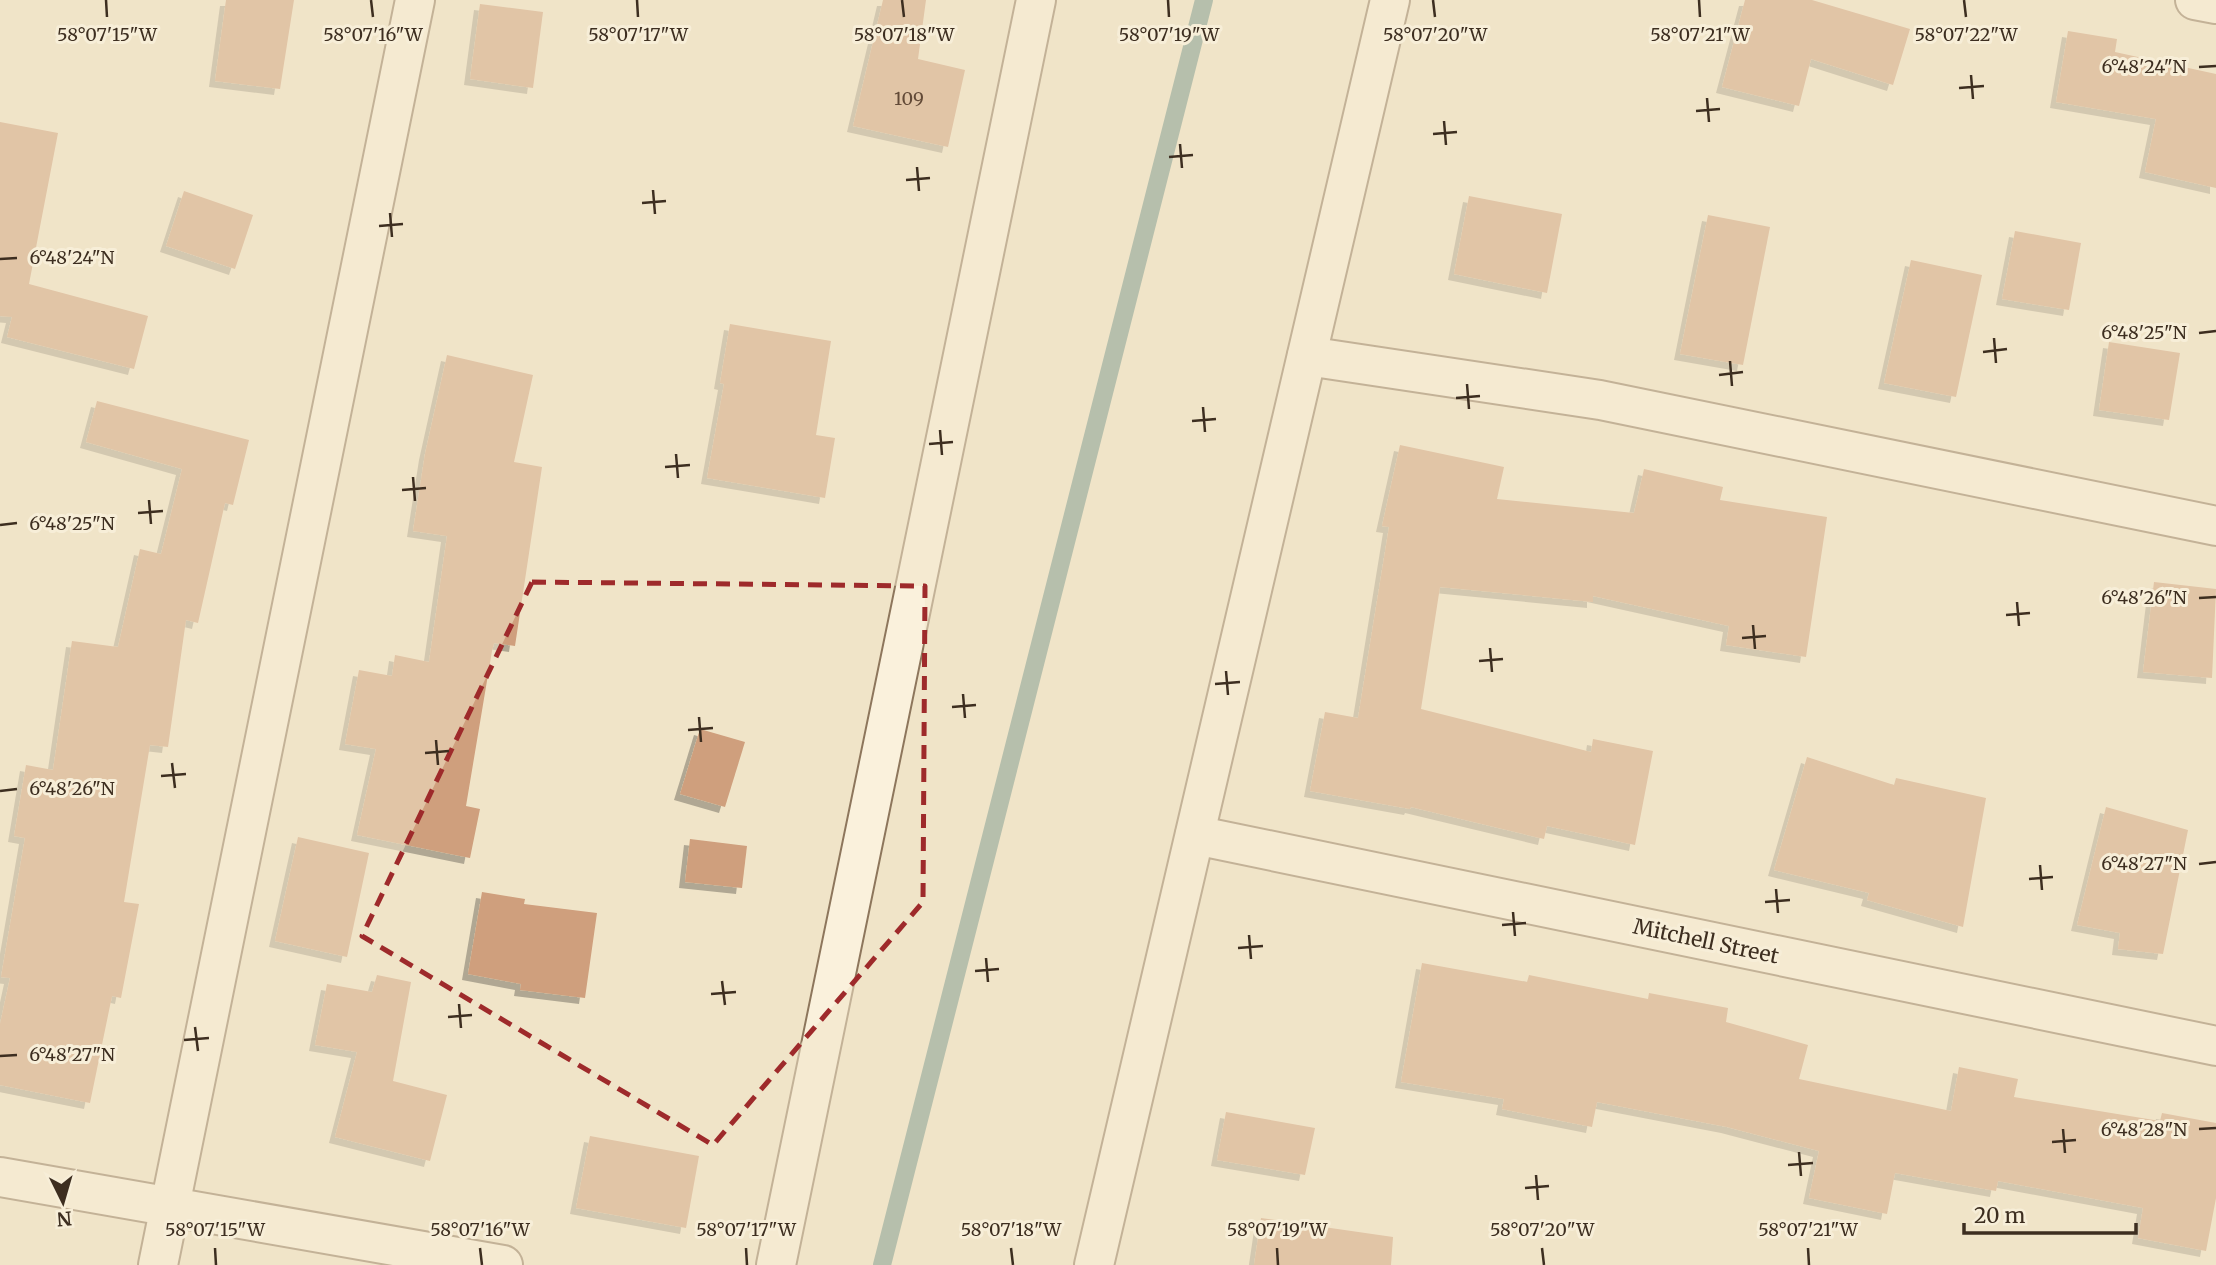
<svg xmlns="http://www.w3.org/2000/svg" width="2216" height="1265" viewBox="0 0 2216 1265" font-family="Merriweather,serif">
<defs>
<filter id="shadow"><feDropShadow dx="-6" dy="6" stdDeviation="0" flood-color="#0004"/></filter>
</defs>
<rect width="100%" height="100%" fill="#f0e4c8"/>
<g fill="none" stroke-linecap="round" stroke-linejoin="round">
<path stroke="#6f938a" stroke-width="18" d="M 882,1265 L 1204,0"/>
</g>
<g fill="#cf9f7d" filter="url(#shadow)">
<path d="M 226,0 L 294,0 L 280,89 L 215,81 Z"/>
<path d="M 883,0 L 926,0 L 918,59 L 965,70 L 948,147 L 853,126 Z"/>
<path d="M 1745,0 L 1812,0 L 1910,29 L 1893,85 L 1811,59 L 1799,106 L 1722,87 Z"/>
<path d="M 480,4 L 543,12 L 533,88 L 470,79 Z"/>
<path d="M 2068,31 L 2117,39 L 2115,52 L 2216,74 L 2216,188 L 2145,172 L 2156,119 L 2056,102 Z"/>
<path d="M 0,122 L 58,133 L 29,284 L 148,316 L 134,369 L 7,337 L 12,317 L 0,316 Z"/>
<path d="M 184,191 L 253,215 L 235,269 L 166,246 Z"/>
<path d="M 1469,196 L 1562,214 L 1547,293 L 1454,274 Z"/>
<path d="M 1708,215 L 1770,227 L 1743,365 L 1680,354 Z"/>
<path d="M 2015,231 L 2081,243 L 2069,310 L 2002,299 Z"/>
<path d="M 1911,260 L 1982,275 L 1956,397 L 1884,383 Z"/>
<path d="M 730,324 L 831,341 L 816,435 L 835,438 L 825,498 L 707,478 L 724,384 L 720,383 Z"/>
<path d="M 2109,342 L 2180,353 L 2169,420 L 2099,410 Z"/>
<path d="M 447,355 L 533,375 L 514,462 L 542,467 L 515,646 L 494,643 L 492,651 L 466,806 L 480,809 L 470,858 L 357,835 L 376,749 L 345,744 L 359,670 L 392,676 L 395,655 L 429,662 L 447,536 L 413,531 L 425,454 Z"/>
<path d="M 97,401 L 249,440 L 233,505 L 225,503 L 198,623 L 186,620 L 168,747 L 150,745 L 124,902 L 139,904 L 121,998 L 112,996 L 90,1103 L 0,1085 L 0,1024 L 10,978 L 1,977 L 25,838 L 14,836 L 26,765 L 53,770 L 72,641 L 118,647 L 140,549 L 161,554 L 182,469 L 86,442 Z"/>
<path d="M 1400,445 L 1504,467 L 1497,499 L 1634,513 L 1644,469 L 1723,487 L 1720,500 L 1827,517 L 1806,657 L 1726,645 L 1729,626 L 1593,596 L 1593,602 L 1440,587 L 1421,709 L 1591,752 L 1593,739 L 1653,751 L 1635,845 L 1547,826 L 1544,839 L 1411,807 L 1410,809 L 1310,791 L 1325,712 L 1358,718 L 1389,527 L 1382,526 Z"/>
<path d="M 2154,582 L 2216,589 L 2212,678 L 2143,672 Z"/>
<path d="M 700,729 L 745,742 L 725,807 L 680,794 Z"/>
<path d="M 1807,757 L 1894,785 L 1896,778 L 1986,798 L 1963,927 L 1867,900 L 1869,893 L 1774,870 Z"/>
<path d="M 2106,807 L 2188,830 L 2163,954 L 2118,949 L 2120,933 L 2077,925 Z"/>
<path d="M 298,837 L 369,853 L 347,957 L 275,941 Z"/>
<path d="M 690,839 L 747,846 L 742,888 L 685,882 Z"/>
<path d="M 482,892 L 525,899 L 524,904 L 597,913 L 585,998 L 520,990 L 521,984 L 468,974 Z"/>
<path d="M 1422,963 L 1527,982 L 1529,975 L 1648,999 L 1649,993 L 1728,1008 L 1726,1022 L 1808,1045 L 1799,1079 L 1951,1111 L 1959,1067 L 2018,1079 L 2014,1097 L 2160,1121 L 2162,1113 L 2216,1123 L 2216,1198 L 2206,1251 L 2138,1238 L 2143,1208 L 1998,1181 L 1996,1191 L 1895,1173 L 1887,1214 L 1809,1198 L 1819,1151 L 1727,1127 L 1597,1102 L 1592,1127 L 1502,1109 L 1504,1099 L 1401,1082 Z"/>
<path d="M 377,975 L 411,982 L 393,1081 L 447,1095 L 430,1161 L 335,1137 L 357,1052 L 315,1045 L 327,984 L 372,992 Z"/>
<path d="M 1226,1112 L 1315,1128 L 1305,1175 L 1217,1160 Z"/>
<path d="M 590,1136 L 699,1156 L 686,1228 L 576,1208 Z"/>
<path d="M 1261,1218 L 1393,1237 L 1391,1265 L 1254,1265 Z"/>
</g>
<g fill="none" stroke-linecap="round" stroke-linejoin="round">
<defs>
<g id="minor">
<path d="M 2195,0 L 2216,4"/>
<path d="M 1307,356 L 1600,400 L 2216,526"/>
<path d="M 1195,835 L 2216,1046"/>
<path d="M 0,1177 L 503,1265"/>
<path d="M 158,1265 L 415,0"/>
<path d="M 1094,1265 L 1390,0"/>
</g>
<path id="tertiary" d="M 776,1265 L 1036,0"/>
</defs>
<use href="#minor" stroke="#8d765c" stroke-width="42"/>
<use href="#tertiary" stroke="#8d765c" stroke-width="42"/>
<use href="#minor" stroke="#faf1dc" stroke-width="38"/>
<use href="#tertiary" stroke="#faf1dc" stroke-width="38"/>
</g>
<path d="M0 0H2216V1265H0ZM 532,582 L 925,586 L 923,902 L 713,1145 L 362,936 Z" fill="#f0e4c8" fill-opacity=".55" fill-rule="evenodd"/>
<path fill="none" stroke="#9e2a2b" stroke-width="5" stroke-dasharray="14 9" stroke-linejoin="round" d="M 532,582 L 925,586 L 923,902 L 713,1145 L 362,936 Z"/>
<path fill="none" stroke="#3d2e20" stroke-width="2.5" d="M 106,0 L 107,17M 371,0 L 373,17M 637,0 L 638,17M 902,0 L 904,17M 1168,0 L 1169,17M 1433,0 L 1435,17M 1699,0 L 1700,17M 1964,0 L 1966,17M 2199,67 L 2216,66M 1971,75 L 1973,99M 1959,88 L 1984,86M 1707,98 L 1709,122M 1696,111 L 1720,109M 1444,121 L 1446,145M 1433,134 L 1457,132M 1180,144 L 1182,168M 1169,157 L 1193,155M 917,167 L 919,191M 906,180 L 930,178M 653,190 L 655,214M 642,203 L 666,201M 390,213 L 392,237M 379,226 L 403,224M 0,259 L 17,258M 2199,333 L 2216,331M 1994,338 L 1996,363M 1983,352 L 2007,349M 1730,361 L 1732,386M 1719,375 L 1743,372M 1467,384 L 1469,409M 1456,398 L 1480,396M 1203,407 L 1205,432M 1192,421 L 1216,419M 940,430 L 942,455M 929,444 L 953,442M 676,454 L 678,478M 665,467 L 690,465M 413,477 L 415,501M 402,490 L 426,488M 149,500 L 151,524M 138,513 L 163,511M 0,525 L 17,523M 2199,598 L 2216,597M 2017,602 L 2019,626M 2006,615 L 2030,613M 1753,625 L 1755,649M 1742,638 L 1766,636M 1490,648 L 1492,672M 1479,661 L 1503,659M 1226,671 L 1228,695M 1215,684 L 1240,682M 963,694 L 965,718M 952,707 L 976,705M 699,717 L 701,742M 688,730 L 713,728M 436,740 L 438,765M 425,753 L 449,751M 172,763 L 175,788M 161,776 L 186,774M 0,791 L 17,789M 2199,864 L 2216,862M 2040,865 L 2042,890M 2029,879 L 2053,877M 1776,889 L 1778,913M 1765,902 L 1790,900M 1513,912 L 1515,936M 1502,925 L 1526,923M 1249,935 L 1251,959M 1238,948 L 1263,946M 986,958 L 988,982M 975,971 L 999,969M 722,981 L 725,1005M 711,994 L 736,992M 459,1004 L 461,1028M 448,1017 L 472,1015M 195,1027 L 198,1051M 184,1040 L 209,1038M 0,1056 L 17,1055M 2063,1129 L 2065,1153M 2199,1129 L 2216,1128M 2052,1142 L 2076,1140M 1799,1152 L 1801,1176M 1788,1165 L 1813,1163M 1536,1175 L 1538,1200M 1525,1188 L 1549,1186M 215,1248 L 216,1265M 480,1248 L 482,1265M 746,1248 L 747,1265M 1011,1248 L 1013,1265M 1277,1248 L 1278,1265M 1542,1248 L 1544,1265M 1808,1248 L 1809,1265"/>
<g text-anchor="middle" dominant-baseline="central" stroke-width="6" stroke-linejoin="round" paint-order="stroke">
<g font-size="18" fill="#624a37">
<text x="909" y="98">109</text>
</g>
<g font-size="21" fill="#3d2e20" stroke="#f7eed8">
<text transform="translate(1706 941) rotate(12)">Mitchell Street</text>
</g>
</g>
<g font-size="18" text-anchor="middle" fill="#3d2e20" stroke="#f7eed8" stroke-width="6" stroke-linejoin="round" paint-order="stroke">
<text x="107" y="41">58°07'15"W</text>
<text x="373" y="41">58°07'16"W</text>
<text x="638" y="41">58°07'17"W</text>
<text x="904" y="41">58°07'18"W</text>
<text x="1169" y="41">58°07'19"W</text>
<text x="1435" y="41">58°07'20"W</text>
<text x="1700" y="41">58°07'21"W</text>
<text x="1966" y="41">58°07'22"W</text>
<text x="2144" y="73">6°48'24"N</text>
<text x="72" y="264">6°48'24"N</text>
<text x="2144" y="339">6°48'25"N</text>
<text x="72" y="530">6°48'25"N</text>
<text x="2144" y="604">6°48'26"N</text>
<text x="72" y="795">6°48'26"N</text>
<text x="2144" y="870">6°48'27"N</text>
<text x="72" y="1061">6°48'27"N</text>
<text x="2144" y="1136">6°48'28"N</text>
<text x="215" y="1236">58°07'15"W</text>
<text x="480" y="1236">58°07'16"W</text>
<text x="746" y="1236">58°07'17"W</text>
<text x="1011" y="1236">58°07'18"W</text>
<text x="1277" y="1236">58°07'19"W</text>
<text x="1542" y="1236">58°07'20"W</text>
<text x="1808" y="1236">58°07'21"W</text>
</g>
<g transform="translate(63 1202) rotate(175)" stroke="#f7eed8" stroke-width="5" paint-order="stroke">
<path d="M0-5L12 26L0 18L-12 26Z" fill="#3d2e20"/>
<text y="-10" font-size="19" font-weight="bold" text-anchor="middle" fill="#3d2e20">N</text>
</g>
<path d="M1964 1223v10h172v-10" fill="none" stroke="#3d2e20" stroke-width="3.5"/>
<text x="1974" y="1223" font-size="21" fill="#3d2e20" stroke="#f7eed8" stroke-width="5" paint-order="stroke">20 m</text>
</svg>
